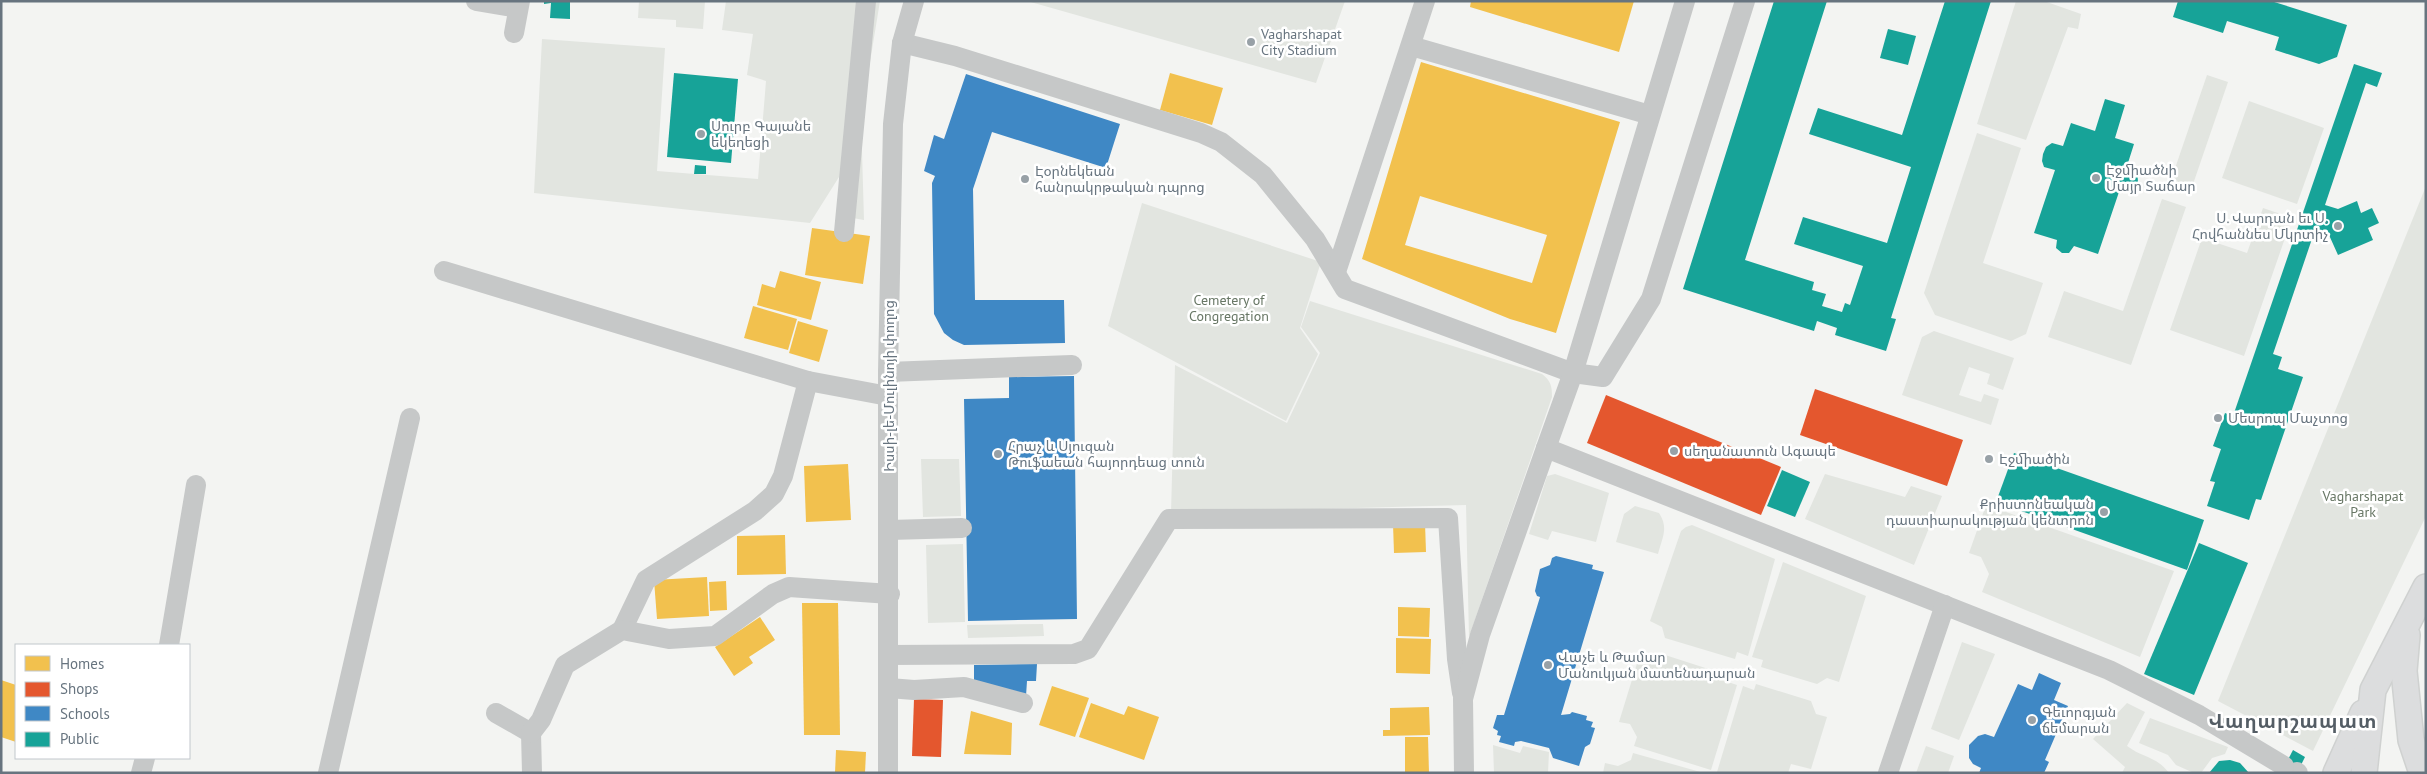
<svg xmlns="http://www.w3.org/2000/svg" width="2427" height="774" viewBox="0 0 2427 774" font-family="'PT Sans','Noto Sans Armenian',sans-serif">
<rect width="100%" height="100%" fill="#f3f4f2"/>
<g fill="#e2e5e0">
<path d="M 639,1 L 705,1 L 703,29 L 676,27 L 676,20 L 638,18 Z"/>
<path d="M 726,1 L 880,1 L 861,117 L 864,220 L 841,216 L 839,177 L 810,223 L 534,193 L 542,39 L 665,48 L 657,171 L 758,179 L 766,81 L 747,75 L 753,34 L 722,30 Z"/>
<path d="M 1027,1 L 1345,1 L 1316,83 Z"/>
<path d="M 2016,1 L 2044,1 L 2081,14 L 2078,29 L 2068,27 L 2026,140 L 1977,124 Z"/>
<path d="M 2207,75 L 2228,82 L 2191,190 L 2170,183 Z"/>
<path d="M 2249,101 L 2324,128 L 2297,204 L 2222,178 Z"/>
<path d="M 1977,133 L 2021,148 L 1983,263 L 2043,283 L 2026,334 L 2011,341 L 1935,315 L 1924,293 Z"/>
<path d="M 2426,186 L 2426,516 L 2313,751 L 2218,701 Z"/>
<path d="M 2162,199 L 2186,207 L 2131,365 L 2048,337 L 2064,291 L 2123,311 Z"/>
<path d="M 1142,203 L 1321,262 L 1300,328 L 1318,354 L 1286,421 L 1108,326 Z"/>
<path d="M 2263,208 L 2292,218 L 2244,356 L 2170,330 L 2202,238 L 2247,253 Z"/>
<path d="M 1310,301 L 1542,374 C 1551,381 1552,386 1552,397 L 1469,637 L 1466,505 L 1171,513 L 1175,365 L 1287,423 L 1320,353 L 1301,327 Z"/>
<path d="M 1934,331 L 2014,358 L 2003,390 L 1987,384 L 1990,374 L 1969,367 L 1959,395 L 1981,402 L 1984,394 L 1999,399 L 1991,425 L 1902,395 L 1922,337 Z"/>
<path d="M 921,459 L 959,459 L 961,516 L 923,517 Z"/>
<path d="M 1555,474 L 1609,493 L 1596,542 L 1552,531 L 1548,540 L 1529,534 L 1547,476 Z"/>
<path d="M 1825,474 L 1905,497 L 1911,486 L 1942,496 L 1914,565 L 1805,519 Z"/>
<path d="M 1986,505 L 2174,571 L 2140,657 L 1982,592 L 1989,574 L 1981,557 L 1969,553 Z"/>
<path d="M 1635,506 L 1659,513 C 1669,528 1662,538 1658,554 L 1616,542 L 1624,514 Z"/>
<path d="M 1692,525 L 1775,559 L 1748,656 L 1737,652 L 1735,659 L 1665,638 L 1662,627 L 1650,621 L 1681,531 L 1686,527 Z"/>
<path d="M 963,544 L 965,622 L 928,623 L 926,545 Z"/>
<path d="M 1783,562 L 1866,596 L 1839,682 L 1827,678 L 1817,684 L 1761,667 L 1763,660 L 1752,657 Z"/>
<path d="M 1043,624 L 1044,636 L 968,638 L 967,625 Z"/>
<path d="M 1962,642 L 1995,654 L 1959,740 L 1931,729 Z"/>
<path d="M 1659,653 L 1730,676 L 1728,682 L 1737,685 L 1711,770 L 1634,746 L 1637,737 L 1630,724 L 1619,722 L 1639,657 L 1651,660 Z"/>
<path d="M 1756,684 L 1811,701 L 1816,714 L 1827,717 L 1811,769 L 1791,764 L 1788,773 L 1717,772 L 1743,686 L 1754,690 Z"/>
<path d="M 2127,703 L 2145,712 L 2127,746 C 2143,758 2156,756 2169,773 L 2122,773 L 2125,767 L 2093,739 Z"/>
<path d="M 2150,718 L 2228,747 L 2225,754 L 2212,758 L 2201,773 L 2194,773 L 2176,765 L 2168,755 L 2139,743 Z"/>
<path d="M 1493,745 L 1520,753 L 1523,746 L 1549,752 L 1548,773 L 1494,773 Z"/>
<path d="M 1926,746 L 1954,756 L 1948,773 L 1916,773 Z"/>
<path d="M 1633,753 L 1704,773 L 1603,773 L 1605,763 L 1618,766 L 1631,760 Z"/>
</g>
<g fill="#f2c14e" fill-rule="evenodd">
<path d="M 1471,1 L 1634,1 L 1619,52 L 1470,7 Z"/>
<path d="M 1421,62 L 1620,122 L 1556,333 L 1510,319 L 1362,259 ZM 1420,196 L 1547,235 L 1532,283 L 1405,245 Z"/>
<path d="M 1170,73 L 1223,88 L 1212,125 L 1160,110 Z"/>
<path d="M 812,228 L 870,236 L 863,284 L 805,275 Z"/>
<path d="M 780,271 L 821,282 L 811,320 L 757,305 L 762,284 L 775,288 Z"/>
<path d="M 753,306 L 797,319 L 788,350 L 744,338 Z"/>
<path d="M 798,321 L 828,330 L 819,362 L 789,353 Z"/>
<path d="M 848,464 L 851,520 L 806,522 L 804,466 Z"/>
<path d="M 1425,523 L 1426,552 L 1394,553 L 1393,524 Z"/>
<path d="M 785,535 L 786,574 L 737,575 L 737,536 Z"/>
<path d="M 707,577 L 709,616 L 657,619 L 654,580 Z"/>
<path d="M 726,581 L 727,610 L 710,611 L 709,582 Z"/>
<path d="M 802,603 L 838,603 L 840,735 L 804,735 Z"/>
<path d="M 1398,607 L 1430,608 L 1429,637 L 1398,636 Z"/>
<path d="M 760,617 L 775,640 L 749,657 L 753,663 L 734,676 L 715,647 Z"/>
<path d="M 1396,638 L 1431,639 L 1430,674 L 1396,673 Z"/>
<path d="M 1,680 L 16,685 L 16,742 L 1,737 Z"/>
<path d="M 1052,686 L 1089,698 L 1075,737 L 1039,725 Z"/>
<path d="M 1091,703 L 1124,715 L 1128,706 L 1159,717 L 1144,760 L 1079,737 Z"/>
<path d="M 1429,707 L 1430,735 L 1383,736 L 1383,730 L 1390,730 L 1390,708 Z"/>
<path d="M 971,711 L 1012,723 L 1011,755 L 964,754 Z"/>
<path d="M 1405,737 L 1428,737 L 1429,773 L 1405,773 Z"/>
<path d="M 836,750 L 866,752 L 865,773 L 835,773 Z"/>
</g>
<g fill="#e4572e">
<path d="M 1815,389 L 1963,440 L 1947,486 L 1800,435 Z"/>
<path d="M 1606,395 L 1781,467 L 1761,515 L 1587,443 Z"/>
<path d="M 914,699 L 943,700 L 941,757 L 912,756 Z"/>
</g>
<g fill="#3f88c5">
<path d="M 966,74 L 1120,124 L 1106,168 L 992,132 L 973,189 L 975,300 L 1064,300 L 1065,343 L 964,345 L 953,340 L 944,333 L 934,314 L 932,183 L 935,176 L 924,171 L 934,135 L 944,139 Z"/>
<path d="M 1074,376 L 1077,619 L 968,621 L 964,399 L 1009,398 L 1009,377 Z"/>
<path d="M 1556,556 L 1593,565 L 1592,569 L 1604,572 L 1561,715 L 1570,714 L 1572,712 L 1587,716 L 1586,720 L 1593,722 L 1591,727 L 1595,728 L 1590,744 L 1585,747 L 1579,766 L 1553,758 L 1549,748 L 1521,741 L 1515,742 L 1514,746 L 1499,742 L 1501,736 L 1497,735 L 1498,731 L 1493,728 L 1497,715 L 1504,715 L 1540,597 L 1537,596 L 1535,591 L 1540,569 L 1550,565 L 1552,558 Z"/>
<path d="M 1037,664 L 1036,681 L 1027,681 L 1026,696 L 974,687 L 974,665 Z"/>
<path d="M 2039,673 L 2061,683 L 2054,700 L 2068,706 L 2045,760 L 2049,762 L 2044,773 L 1979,773 L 1981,768 L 1973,764 L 1969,758 L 1969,745 L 1978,736 L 1985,734 L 1994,737 L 2018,684 L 2032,690 Z"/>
</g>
<g fill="#17a398">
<path d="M 544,1 L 570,1 L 570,19 L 550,18 L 551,3 L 544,4 Z"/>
<path d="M 1774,1 L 1827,1 L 1745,260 L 1814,282 L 1812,290 L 1826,294 L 1822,306 L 1842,312 L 1845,303 L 1850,305 L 1863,266 L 1794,244 L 1803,217 L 1887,243 L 1911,167 L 1809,134 L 1818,108 L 1902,135 L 1945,1 L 1991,1 L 1891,318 L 1896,319 L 1886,351 L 1835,335 L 1837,328 L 1817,321 L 1814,331 L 1683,289 Z"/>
<path d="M 2178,1 L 2271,1 L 2347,25 L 2337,57 L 2319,64 L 2275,50 L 2279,37 L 2227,21 L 2223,33 L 2173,17 Z"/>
<path d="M 1888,29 L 1916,36 L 1908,65 L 1880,58 Z"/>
<path d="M 2354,64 L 2382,73 L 2377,87 L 2366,83 L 2325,205 L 2338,209 L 2357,201 L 2361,213 L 2372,208 L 2379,223 L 2368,228 L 2373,240 L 2338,255 L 2329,235 L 2315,230 L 2273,354 L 2282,357 L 2278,369 L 2303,377 L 2261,500 L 2256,499 L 2249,520 L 2207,506 L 2215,482 L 2210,481 L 2221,449 L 2213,446 L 2225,413 L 2233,416 Z"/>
<path d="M 674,73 L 738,79 L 731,163 L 667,157 Z"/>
<path d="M 2105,99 L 2125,105 L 2115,138 L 2134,144 L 2127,166 L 2137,169 L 2138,182 L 2129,191 L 2120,189 L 2098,254 L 2074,246 L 2069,253 L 2062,253 L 2056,248 L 2057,240 L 2034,233 L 2055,170 L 2044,167 L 2042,161 L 2043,154 L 2046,147 L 2052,143 L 2063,146 L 2071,123 L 2095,131 Z"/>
<path d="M 695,165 L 706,166 L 706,174 L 694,174 Z"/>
<path d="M 2014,453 L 2204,520 L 2187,570 L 1996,502 Z"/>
<path d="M 1782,470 L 1810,482 L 1795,517 L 1767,506 Z"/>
<path d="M 2199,543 L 2248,563 L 2194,695 L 2144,674 Z"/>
<path d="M 2293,750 L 2305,757 L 2297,773 L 2281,773 Z"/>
<path d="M 2230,760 L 2240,763 L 2249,773 L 2209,773 L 2219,761 Z"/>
</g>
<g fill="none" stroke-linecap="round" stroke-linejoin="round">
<defs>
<g id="major">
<path d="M 2407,635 L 2404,671 L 2411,740 L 2422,773"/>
<path d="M 2336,773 L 2363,713"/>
<path d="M 2364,773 L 2373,690 L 2426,587"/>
</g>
</defs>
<use href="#major" stroke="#cfd1d0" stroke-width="28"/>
<g stroke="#c6c8c8" stroke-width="20">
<path d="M 476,1 L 518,8"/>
<path d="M 514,33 L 520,1"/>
<path d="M 902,43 L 955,56 L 1201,133 L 1221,142 L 1263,175 L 1315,239 L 1345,289 L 1573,373 L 1603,377 L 1651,299 L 1745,1"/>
<path d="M 1411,46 L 1650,115"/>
<path d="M 844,232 L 866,1"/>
<path d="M 444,271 L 808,381"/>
<path d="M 1336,272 L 1425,1"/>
<path d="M 888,372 L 1072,365"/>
<path d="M 1546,448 L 1573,373 L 1685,1"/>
<path d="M 889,530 L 962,528"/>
<path d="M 622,630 L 646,580 L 755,511 L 774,494 L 783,476 L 808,381 L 888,396"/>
<path d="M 169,645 L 196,485"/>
<path d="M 888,655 L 1074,654 L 1088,649 L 1169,519 L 1448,518 L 1457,659 L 1462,693"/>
<path d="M 889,688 L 914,690 L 964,687 L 1023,703"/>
<path d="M 496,713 L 531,733 L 532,773"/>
<path d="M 531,733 L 541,720 L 565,665 L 622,630 L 669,639 L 715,636 L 773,594 L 789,587 L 890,594"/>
<path d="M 2297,772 L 2298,773"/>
<path d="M 141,773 L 145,758"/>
<path d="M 328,773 L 410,418"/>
<path d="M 888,773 L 888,372 L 893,124 L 902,43 L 914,1"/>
<path d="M 1464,773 L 1463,699 L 1480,635 L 1546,448 L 2109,670 L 2199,715 L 2284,766"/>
<path d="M 1888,773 L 1945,605"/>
</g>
<use href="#major" stroke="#dcddde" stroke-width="25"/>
</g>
<g fill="#98a1a7" stroke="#fff" stroke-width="2">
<circle cx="1251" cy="42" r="5"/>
<circle cx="701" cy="134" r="5"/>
<circle cx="2096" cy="178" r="5"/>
<circle cx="1025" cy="179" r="5"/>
<circle cx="2338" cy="226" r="5"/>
<circle cx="2218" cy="418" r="5"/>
<circle cx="1674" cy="451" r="5"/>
<circle cx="998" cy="454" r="5"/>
<circle cx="1989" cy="459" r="5"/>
<circle cx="2104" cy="512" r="5"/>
<circle cx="1548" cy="665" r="5"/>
<circle cx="2032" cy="720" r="5"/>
</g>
<g text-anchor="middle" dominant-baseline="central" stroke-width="5" stroke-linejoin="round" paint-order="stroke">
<g font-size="14" fill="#67747f" stroke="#fff" text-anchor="start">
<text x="1261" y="34">Vagharshapat<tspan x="1261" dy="16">City Stadium</tspan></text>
<text x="711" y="126">Սուրբ Գայանե<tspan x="711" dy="16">եկեղեցի</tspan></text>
<text x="2106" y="170">Էջմիածնի<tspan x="2106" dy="16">Մայր Տաճար</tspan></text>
<text x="1035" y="171">Էօրնեկեան<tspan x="1035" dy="16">հանրակրթական դպրոց</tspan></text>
<text x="2328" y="218" text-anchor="end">Ս. Վարդան եւ Ս.<tspan x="2328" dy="16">Հովհաննես Մկրտիչ</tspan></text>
<text x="2228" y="418">Մեսրոպ Մաչտոց</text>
<text x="1008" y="446">Հրաչ և Սյուզան<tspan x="1008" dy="16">Թուֆաեան հայորդեաց տուն</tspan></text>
<text x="1684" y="451">սեղանատուն Ագապե</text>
<text x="1999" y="459">Էջմիածին</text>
<text x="2094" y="504" text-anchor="end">Քրիստոնեական<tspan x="2094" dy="16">դաստիարակության կենտրոն</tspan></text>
<text x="1558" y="657">Վաչե և Թամար<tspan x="1558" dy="16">Մանուկյան մատենադարան</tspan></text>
<text x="2042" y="712">Գեւորգյան<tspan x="2042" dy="16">ճեմարան</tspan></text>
</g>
<g font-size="14" fill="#687765" stroke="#fff">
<text x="1229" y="300">Cemetery of<tspan x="1229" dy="16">Congregation</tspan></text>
<text x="2363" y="496">Vagharshapat<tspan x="2363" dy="16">Park</tspan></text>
</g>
<g font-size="14" fill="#67747f" stroke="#fff">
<text transform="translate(889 386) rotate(-90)">Իսսի-լե-Մուլինոյի փողոց</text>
</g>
<g font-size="19" font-weight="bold" letter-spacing="1" fill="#545d65" stroke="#fff">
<text x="2293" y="721">Վաղարշապատ</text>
</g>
</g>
<rect width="2427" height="774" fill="none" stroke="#67747f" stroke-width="5"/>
<rect x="15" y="644" width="175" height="115" fill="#ffffff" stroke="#c2c7cc"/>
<rect x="25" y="656" width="25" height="15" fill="#f2c14e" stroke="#c2c7cc"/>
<text x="60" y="669" font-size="15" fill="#67747f">Homes</text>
<rect x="25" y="682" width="25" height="15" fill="#e4572e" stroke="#c2c7cc"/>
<text x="60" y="694" font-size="15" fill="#67747f">Shops</text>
<rect x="25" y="706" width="25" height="15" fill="#3f88c5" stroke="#c2c7cc"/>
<text x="60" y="719" font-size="15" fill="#67747f">Schools</text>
<rect x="25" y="732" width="25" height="15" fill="#17a398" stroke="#c2c7cc"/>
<text x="60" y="744" font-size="15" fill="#67747f">Public</text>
</svg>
